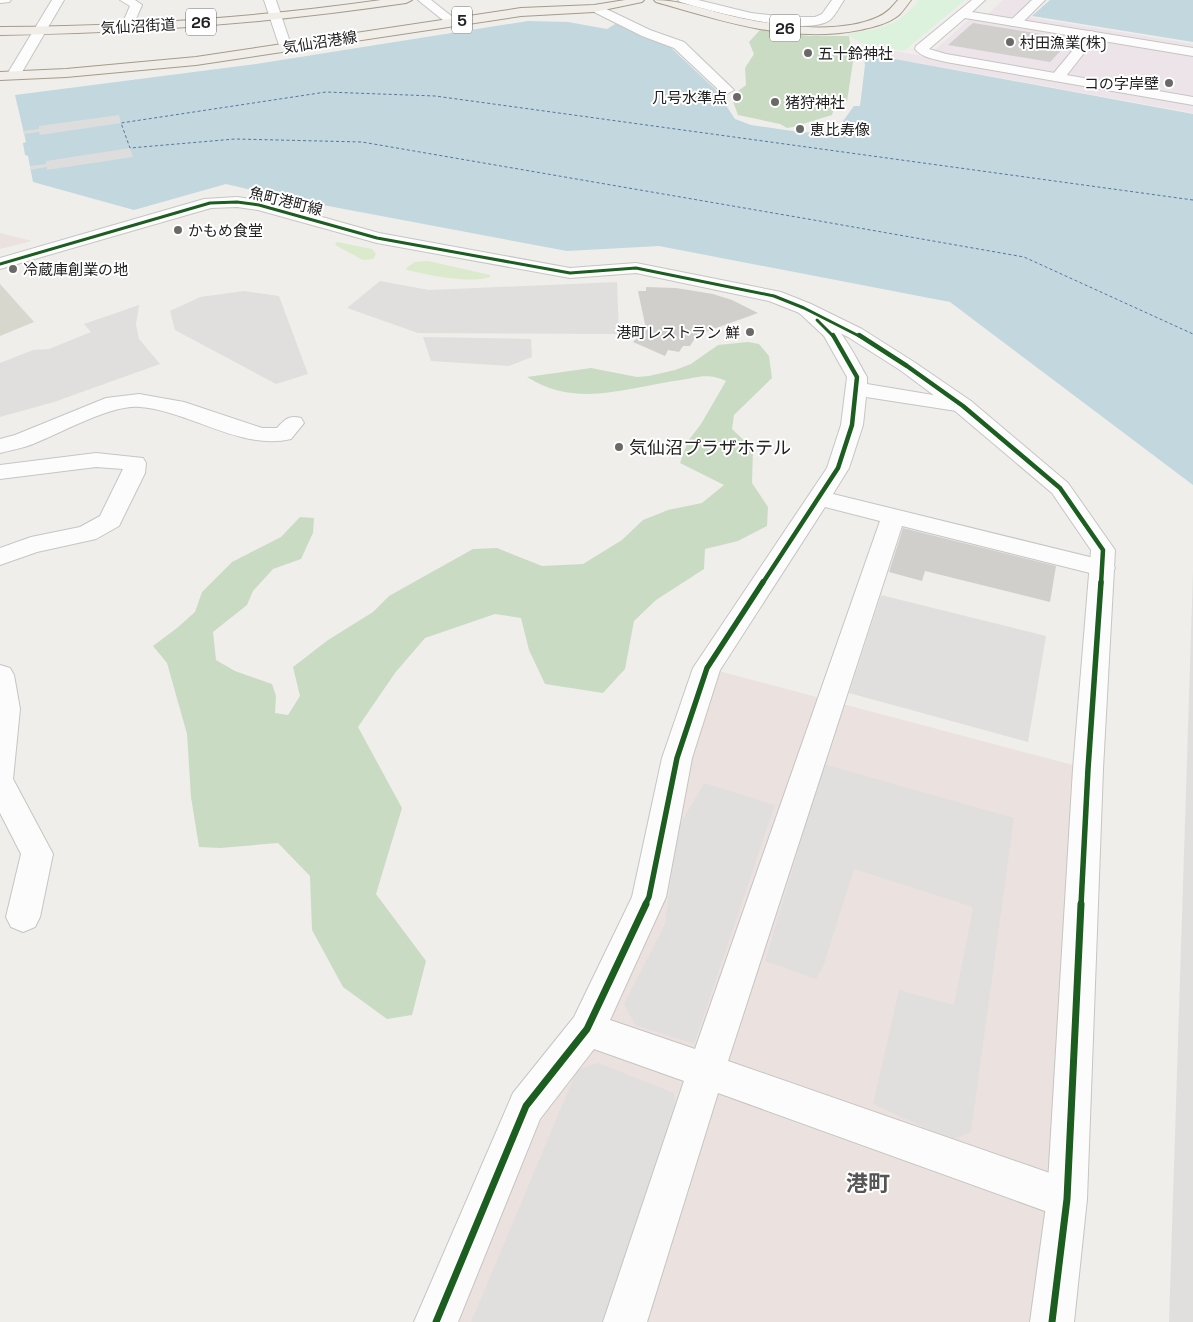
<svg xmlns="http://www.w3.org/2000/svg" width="1193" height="1322" viewBox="0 0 1193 1322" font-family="'Space Grotesk','Noto Sans JP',sans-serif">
<rect width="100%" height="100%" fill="#efeeeb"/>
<g fill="#ebe1de">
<path d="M 0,233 L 32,241 L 0,249 Z"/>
<path d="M 707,668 L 1088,769 L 1054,1322 L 437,1322 L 649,897 Z"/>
</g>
<path fill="#ece4e8" d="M 1003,0 L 1046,0 L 1029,17 L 1193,44 L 1193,113 L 865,53 L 873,47 L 927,57 L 976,13 L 987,15 Z"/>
<path fill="#d7d7ce" d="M 0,284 L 34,322 L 0,336 Z"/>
<g fill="#dbe9cd">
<path d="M 337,242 L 372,249 L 376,254 L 373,259 L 363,260 L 337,246 L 335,244 Z"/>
<path d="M 428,261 L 490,275 L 490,277 C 468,284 429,275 407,270 L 406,268 L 415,262 Z"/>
</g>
<g fill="#cadbc3">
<path d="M 760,30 L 810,36 L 849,36 L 853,62 L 847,101 L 837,99 L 832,115 L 793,127 L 787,128 L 780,124 L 738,115 L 732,99 L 734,94 L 746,85 L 745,68 L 754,54 L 749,42 Z"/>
<path d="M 748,342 L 759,344 L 769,356 L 772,378 L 734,415 L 732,429 L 753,449 L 752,483 L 768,507 L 767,526 L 738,541 L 705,549 L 704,569 L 656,600 L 634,621 L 625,669 L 603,693 L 545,684 L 529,650 L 521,618 L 495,614 L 425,638 L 395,673 L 358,727 L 402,808 L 376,894 L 426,961 L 412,1015 L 387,1019 L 343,987 L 312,930 L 310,876 L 278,843 L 220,848 L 199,847 L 191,797 L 187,734 L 167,663 L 153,646 L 177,628 L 195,612 L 202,592 L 232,562 L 281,537 L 300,517 L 314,518 L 313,533 L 301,559 L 273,569 L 253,591 L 247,605 L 213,632 L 216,660 L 235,671 L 272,684 L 276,696 L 275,713 L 288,715 L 300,696 L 293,667 L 328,640 L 373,612 L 389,596 L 473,549 L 497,548 L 542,566 L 583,564 L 622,540 L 643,520 L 668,510 L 702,503 L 724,485 L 680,463 L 688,441 L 701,424 L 726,381 C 708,373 700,377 681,380 C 628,387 577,409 527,377 L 591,368 L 637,377 L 649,376 L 675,370 L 691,364 L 718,345 Z"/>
</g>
<path fill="#dcf2dd" d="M 919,0 L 965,0 L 904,51 L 861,43 L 847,34 C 880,29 898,27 919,0 Z"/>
<g fill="#e0dfde">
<path d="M 380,281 L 429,290 L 617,282 L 619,334 L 418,333 L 347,308 Z"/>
<path d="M 244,291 L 279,296 L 308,374 L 276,384 L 175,330 L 170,311 L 200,297 Z"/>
<path d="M 139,305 L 136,325 L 139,339 L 160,364 L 54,402 L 0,417 L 0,363 L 33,350 L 49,349 L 91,332 L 84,324 Z"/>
<path d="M 423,337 L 531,339 L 532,357 L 509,366 L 431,361 Z"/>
<path d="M 1193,572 L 1193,1322 L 1169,1322 Z"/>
<path d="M 881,595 L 1046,636 L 1028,742 L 849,693 Z"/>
<path d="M 824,764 L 1014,818 L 971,1132 L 951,1140 L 873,1104 L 899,990 L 954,1005 L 973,907 L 854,869 L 824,964 L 816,979 L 765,961 Z"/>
<path d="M 704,783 L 775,805 L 694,1044 L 635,1025 L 624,1004 L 665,924 L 678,828 Z"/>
<path d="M 598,1063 L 674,1093 L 676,1111 L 606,1322 L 471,1322 L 577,1070 Z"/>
</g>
<g fill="#c2d7de">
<path d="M 1050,0 L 1193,0 L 1193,42 L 1032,16 Z"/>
<path d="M 528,21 L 568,22 L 607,29 L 615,24 L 621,25 L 668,45 L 715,89 L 735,119 L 751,125 L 799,132 L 821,133 L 845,126 L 843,121 L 854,106 L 860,106 L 865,65 L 863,53 L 1193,114 L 1193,485 L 950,302 L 659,246 L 567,251 L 291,199 L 226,184 L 134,210 L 33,182 L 28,156 L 25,155 L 23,143 L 26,142 L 15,95 L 256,64 Z"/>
</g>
<g fill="#dedddd">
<path d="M 119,115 L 121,123 L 40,135 L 39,132 L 24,134 L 23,131 L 39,129 L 39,126 Z"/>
<path d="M 130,148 L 133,157 L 47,170 L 47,167 L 30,170 L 30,166 L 46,164 L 46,161 Z"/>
</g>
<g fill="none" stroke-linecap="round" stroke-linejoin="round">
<path stroke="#5476a1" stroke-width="1" stroke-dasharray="3 2.5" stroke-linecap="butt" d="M 1193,200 L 435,96 L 326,92 L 121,123 L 130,148 L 235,139 L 362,142 L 808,219 L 1024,257 L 1193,334"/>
</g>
<g fill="#d0cfcc">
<path d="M 973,23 L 1072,39 L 1050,62 L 948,45 Z"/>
<path d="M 646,287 L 676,288 L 713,294 L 732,300 L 758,313 L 697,335 L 690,346 L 683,346 L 679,352 L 668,350 L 665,356 L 633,342 L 646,329 L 638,291 L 646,291 Z"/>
<path d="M 903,528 L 1056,566 L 1050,602 L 925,571 L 922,581 L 889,572 Z"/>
</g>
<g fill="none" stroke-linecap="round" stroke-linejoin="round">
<defs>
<g id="minor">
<path d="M 0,0 L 11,0 L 9,2 L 0,3 Z"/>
<path d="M 52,0 L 64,0 L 18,79 L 8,79 L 6,76 Z"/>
<path d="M 120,0 L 135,0 L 142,5 L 131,30 L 127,31 L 121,27 L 130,6 Z"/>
<path d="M 264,0 L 276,0 L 292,48 L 291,51 L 286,52 L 280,48 Z"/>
<path d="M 418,0 L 431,0 L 459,22 L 457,25 L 449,25 Z"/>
<path d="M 678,0 L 698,0 L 751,13 L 788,17 L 815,17 L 822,14 L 832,0 L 844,0 C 840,6 836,14 831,19 C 809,39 708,10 680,2 Z"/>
<path d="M 1032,0 L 1045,0 L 1019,26 L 1011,26 L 1009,23 L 1011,20 Z"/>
<path d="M 598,5 L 650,30 L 684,42 L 734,90 L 727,94 L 722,93 L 674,48 L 642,36 L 594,12 L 592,9 Z"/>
<path d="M 1092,31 L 1098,35 L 1063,80 L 1053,80 L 1051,77 L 1053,74 L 1088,32 Z"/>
<path d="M 804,302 C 832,309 854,354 867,377 L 867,384 L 963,400 L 971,401 L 974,406 L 971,411 L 963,412 L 866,397 L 863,425 L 849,468 L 833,494 L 1102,560 L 1111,562 L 1115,568 L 1111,574 L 1102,576 L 902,526 L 728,1061 L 1067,1179 L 1081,1185 L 1087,1199 L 1081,1213 L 1067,1219 L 718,1093 L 647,1322 L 603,1322 L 684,1081 L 594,1049 L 540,1119 L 458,1322 L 414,1322 L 513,1093 L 574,1017 L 632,897 L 662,758 L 693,668 L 827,468 L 841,425 L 847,377 L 824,336 L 794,308 L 797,304 ZM 825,507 L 880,521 L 695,1049 L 610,1020 L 666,897 L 692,758 L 720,670 Z"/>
<path d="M 139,394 L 184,402 L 262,428 L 277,428 C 285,419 289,415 301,418 L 304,423 L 291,439 C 241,451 190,411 140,407 C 112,404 61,433 33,444 C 23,448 11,450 0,453 L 0,439 L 15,435 L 106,398 Z"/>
<path d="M 96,453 L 143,458 L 146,463 L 145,473 L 119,526 L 96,539 L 37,552 L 0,565 L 0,548 L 31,537 L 80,527 L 100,516 L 123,469 L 96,467 L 0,479 L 0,465 Z"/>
<path d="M 0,665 L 10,668 L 14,675 L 20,709 L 13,779 L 53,854 L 40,917 L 35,927 L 23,932 L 11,927 L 6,917 L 21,854 L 0,813 Z"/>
</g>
<g id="tertiary">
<path d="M 972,0 L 985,0 L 972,12 L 1193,48 L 1193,56 L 965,18 L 929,49 L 946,54 L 1193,97 L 1193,105 L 946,62 C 935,59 922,58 915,49 L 916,46 Z"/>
<path d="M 237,197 L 265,201 L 379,233 L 570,268 L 636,263 L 781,292 L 811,304 L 862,329 L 914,362 L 971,401 L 1068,483 L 1115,550 L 1103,769 L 1087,1199 L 1074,1322 L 1030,1322 L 1047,1199 L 1073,769 L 1091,550 L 1052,493 L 955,411 L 900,370 L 848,337 L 797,312 L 769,301 L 636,273 L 570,278 L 377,243 L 258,210 L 237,207 L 211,208 L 0,269 L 0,258 L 204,199 Z"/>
</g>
<g id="primary">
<path d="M 381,0 L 412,0 L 406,3 C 271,23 136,33 0,35 L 0,27 C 128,26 255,18 381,0 Z"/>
<path d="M 625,0 L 644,0 L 642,2 L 594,12 L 521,16 L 196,65 L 66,77 L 0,80 L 0,72 L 66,69 L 196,57 L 521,8 L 594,5 Z"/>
<path d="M 654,0 C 682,0 708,11 736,17 C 776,26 839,35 878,17 C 887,13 892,7 898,0 L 911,0 C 907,5 903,11 899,15 C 888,24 873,27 860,30 C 790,44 722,21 656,2 Z"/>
</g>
</defs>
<use href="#minor" stroke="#c5c5c3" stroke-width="2"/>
<use href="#tertiary" stroke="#c5c5c3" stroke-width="2"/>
<use href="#primary" stroke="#a49c89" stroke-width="2"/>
<use href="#minor" fill="#fdfcfc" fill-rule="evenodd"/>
<use href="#tertiary" fill="#fdfcfc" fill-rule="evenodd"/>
<use href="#primary" fill="#f1ede8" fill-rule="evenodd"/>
<defs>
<g id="cycleway-far3">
<path d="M 0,264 L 210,203 L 237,202 L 259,205 L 377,238 L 570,273 L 636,268 L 774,296 L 804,308 L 861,337"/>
<path d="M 817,320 L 834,337"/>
</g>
<g id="cycleway-far2">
<path d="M 859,335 L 907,366 L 963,406 L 1060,488 L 1103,550 L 1101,584"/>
<path d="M 762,584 L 838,468 L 852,425 L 857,377 L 833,335"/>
</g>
<g id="cycleway-far1">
<path d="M 645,905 L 649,897 L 677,758 L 707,668 L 763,582"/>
<path d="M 1081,905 L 1088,769 L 1101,582"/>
</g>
<g id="cycleway">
<path d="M 436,1322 L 526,1106 L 587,1029 L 646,904"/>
<path d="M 1052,1322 L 1067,1199 L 1081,904"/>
</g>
</defs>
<use href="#cycleway-far3" stroke="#fff" stroke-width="5"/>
<use href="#cycleway-far2" stroke="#fff" stroke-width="7"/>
<use href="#cycleway-far1" stroke="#fff" stroke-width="9"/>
<use href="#cycleway" stroke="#fff" stroke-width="10"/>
<use href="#cycleway-far3" stroke="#1b5e20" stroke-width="3"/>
<use href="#cycleway-far2" stroke="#1b5e20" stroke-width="4.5"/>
<use href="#cycleway-far1" stroke="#1b5e20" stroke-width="5.5"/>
<use href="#cycleway" stroke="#1b5e20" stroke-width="7"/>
</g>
<g fill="#6a6968" stroke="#fff" stroke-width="2">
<circle cx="1010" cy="42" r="5"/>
<circle cx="808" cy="53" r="5"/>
<circle cx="1169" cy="83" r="5"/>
<circle cx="737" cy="97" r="5"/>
<circle cx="775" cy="102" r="5"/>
<circle cx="800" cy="129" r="5"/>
<circle cx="178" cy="230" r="5"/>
<circle cx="13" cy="269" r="5"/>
<circle cx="750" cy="332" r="5"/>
<circle cx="619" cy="447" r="5"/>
</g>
<g text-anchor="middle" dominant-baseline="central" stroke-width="4" stroke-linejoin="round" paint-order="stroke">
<g font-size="15" fill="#222" stroke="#fff">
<text transform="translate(138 26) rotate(-3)">気仙沼街道</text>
<text transform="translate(320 42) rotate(-9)">気仙沼港線</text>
<text transform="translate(286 201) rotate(14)">魚町港町線</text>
</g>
<g font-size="15" fill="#222" stroke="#fff" text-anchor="start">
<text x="1020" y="42">村田漁業(株)</text>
<text x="818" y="53">五十鈴神社</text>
<text x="1159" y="83" text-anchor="end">コの字岸壁</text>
<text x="727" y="97" text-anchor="end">几号水準点</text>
<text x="785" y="102">猪狩神社</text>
<text x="810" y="129">恵比寿像</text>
<text x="188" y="230">かもめ食堂</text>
<text x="23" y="269">冷蔵庫創業の地</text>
<text x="740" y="332" text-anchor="end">港町レストラン 鮮</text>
</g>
<g fill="#fff" stroke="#646464" stroke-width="1">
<rect x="452" y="6.5" width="20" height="27" rx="4"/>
<rect x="186" y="8.5" width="30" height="27" rx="4"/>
<rect x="770" y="14.5" width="30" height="27" rx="4"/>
</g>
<g font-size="16" font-weight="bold" fill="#222">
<text x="462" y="20">5</text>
<text x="201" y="22">26</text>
<text x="785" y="28">26</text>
</g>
<g font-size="18" fill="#222" stroke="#fff" text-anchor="start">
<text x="629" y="447">気仙沼プラザホテル</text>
</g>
<g font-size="22" font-weight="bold" fill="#555" stroke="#fff">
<text x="868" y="1183">港町</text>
</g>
</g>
</svg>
